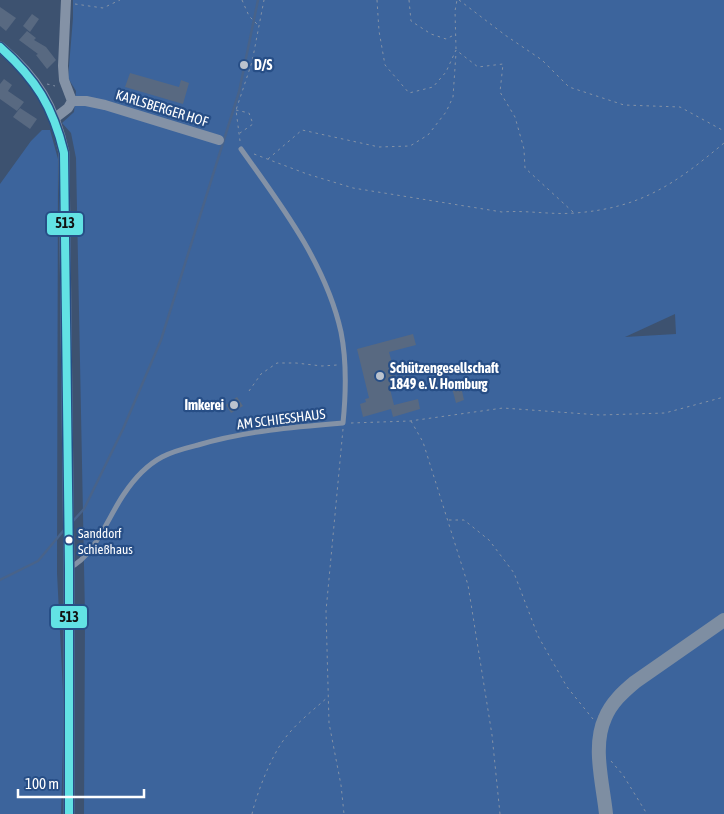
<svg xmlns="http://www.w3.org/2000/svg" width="724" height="814" viewBox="0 0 724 814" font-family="'Asap Condensed',sans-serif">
<rect width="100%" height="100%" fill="#3d5270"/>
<g fill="#3c649c" fill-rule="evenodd">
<path d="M 73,0 L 724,0 L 724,814 L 84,814 L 85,616 L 76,158 L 71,133 L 62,123 L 74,112 L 76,91 L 68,78 L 73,18 ZM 675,314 L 676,334 L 625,337 Z"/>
<path d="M 42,130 L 50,130 L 58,159 L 57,573 L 64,711 L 61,814 L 0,814 L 0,184 L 31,141 Z"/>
</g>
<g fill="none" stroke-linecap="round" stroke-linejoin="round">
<g stroke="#48638a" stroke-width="2.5">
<path d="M 73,521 L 84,509 L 123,429 L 161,340 L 239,92 L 258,0"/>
<path d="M 0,580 L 38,561 L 64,530"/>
</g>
</g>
<g fill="#586981">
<path d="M 0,7 L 16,18 L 6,31 L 0,26 Z"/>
<path d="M 32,14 L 39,19 L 30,32 L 23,26 Z"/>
<path d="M 27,31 L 36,38 L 34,40 L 46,47 L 56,60 L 47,69 L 36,55 L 38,54 L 19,40 Z"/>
<path d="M 130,73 L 179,87 L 181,80 L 189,83 L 183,104 L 125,87 Z"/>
<path d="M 4,79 L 12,85 L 8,91 L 24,102 L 17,111 L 0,99 L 0,84 Z"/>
<path d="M 20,108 L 37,119 L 30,129 L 13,117 Z"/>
<path d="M 413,334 L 416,345 L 389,352 L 396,378 L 409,375 L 412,383 L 390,389 L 394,405 L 418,399 L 420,409 L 393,417 L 391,409 L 363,417 L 360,404 L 366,402 L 365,399 L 369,398 L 357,349 Z"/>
<path d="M 460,382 L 464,400 L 456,403 L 451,384 Z"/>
<path d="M 237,397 L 243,406 L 231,413 L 226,405 Z"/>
</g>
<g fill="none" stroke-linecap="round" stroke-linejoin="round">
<g stroke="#8492a6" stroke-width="1" stroke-dasharray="2.5 4" stroke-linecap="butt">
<path d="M 242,0 L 249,16 L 258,25"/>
<path d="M 377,0 L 379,31 L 385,65 L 409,93 L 433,87 L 446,72 L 456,50 L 478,67 L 503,64 L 500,92 L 515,117 L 524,149 L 525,168 L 573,212"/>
<path d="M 409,0 L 411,21 L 431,34 L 446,39 L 454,35"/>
<path d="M 459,0 L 505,35 L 542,60 L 569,87 L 624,105 L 680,107 L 724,131"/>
<path d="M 75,4 L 103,8 L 120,0"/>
<path d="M 456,49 L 455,11 L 457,0"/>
<path d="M 47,84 L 55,86"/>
<path d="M 236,110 L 249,113 L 253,124 L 240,133"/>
<path d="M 240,141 L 236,110 L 252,62 L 264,0"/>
<path d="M 254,154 L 307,174 L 353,188 L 502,212 C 527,210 551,215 575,213 C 641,208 675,184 724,143"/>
<path d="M 268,159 L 302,130 L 379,147 L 410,146 L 428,135 L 446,112 L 453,97 L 456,53"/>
<path d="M 249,391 L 261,374 L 277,363 L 296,363 L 322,366 L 337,365"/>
<path d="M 411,421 L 423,442 L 468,585 L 492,735 L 500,814"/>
<path d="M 351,423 L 410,421 L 503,408 L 600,415 L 665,413 L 724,397"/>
<path d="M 343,429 L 326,611 L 329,723 L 341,785 L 344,814"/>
<path d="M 449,520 L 464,520 L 489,540 L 514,573 L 538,636 L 567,687 L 593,719"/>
<path d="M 611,761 L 623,775 L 647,814"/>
<path d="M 252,814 C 257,793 268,765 279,747 C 291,727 311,712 328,697"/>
</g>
<path stroke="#8492a6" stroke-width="5" d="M 69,568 C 95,556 108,517 124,494 C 134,479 147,465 162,457 C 173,451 186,448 198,445 C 245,431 294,427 343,423 C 346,393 347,362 341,332 C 326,264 281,205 241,149"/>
<g stroke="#8492a6" stroke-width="10">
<path d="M 72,101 L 86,101 L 105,105 L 219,140"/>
<path d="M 55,118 L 68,108 L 72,101 L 64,80 L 63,66 L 66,0"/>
</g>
<path stroke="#8492a6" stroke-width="11" d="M 0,47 C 37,78 54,106 64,153 L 69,568 L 69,814"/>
<path stroke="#7e8ea2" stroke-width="14" d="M 606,814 C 603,784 592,746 605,718 C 611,703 623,692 635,682 L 724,620"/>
<defs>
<path id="bus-1" d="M 0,47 C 36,79 53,107 64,153 L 69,568 L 69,814"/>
</defs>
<use href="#bus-1" stroke="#274e86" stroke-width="11"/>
<use href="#bus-1" stroke="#62e2e4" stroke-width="8"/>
</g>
<g fill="#bbc2cd" stroke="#274e86" stroke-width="2">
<circle cx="244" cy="65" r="5"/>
<circle cx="380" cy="376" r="5"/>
<circle cx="234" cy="405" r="5"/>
</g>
<circle fill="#fff" stroke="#274e86" stroke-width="2" cx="69" cy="540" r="4.5"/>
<g text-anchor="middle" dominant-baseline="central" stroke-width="4.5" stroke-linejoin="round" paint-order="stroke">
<g font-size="13" fill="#fff" stroke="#274e86" text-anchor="start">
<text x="78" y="533">Sanddorf<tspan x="78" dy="16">Schießhaus</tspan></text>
</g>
<g font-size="14" font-weight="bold" fill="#fff" stroke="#274e86" text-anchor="start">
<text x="254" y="65">D/S</text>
<text x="390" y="368">Schützengesellschaft<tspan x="390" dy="16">1849 e. V. Homburg</tspan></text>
<text x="224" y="405" text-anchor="end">Imkerei</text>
</g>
<g font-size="14" fill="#fff" stroke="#274e86">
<text transform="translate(162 108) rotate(17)">KARLSBERGER HOF</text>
<text transform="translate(281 419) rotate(-7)">AM SCHIESSHAUS</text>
</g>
</g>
<g stroke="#274e86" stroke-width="2">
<rect x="46" y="212" width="38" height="24" rx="5" fill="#62e2e4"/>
<rect x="50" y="605" width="38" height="24" rx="5" fill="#62e2e4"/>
</g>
<g font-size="14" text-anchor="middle" font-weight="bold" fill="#111">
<text x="65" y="228">513</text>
<text x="69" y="622">513</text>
</g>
<path d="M18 789v8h126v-8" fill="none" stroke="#ffffff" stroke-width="2.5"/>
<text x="25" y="789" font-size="15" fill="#ffffff" stroke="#274e86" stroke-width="4" paint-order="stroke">100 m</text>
</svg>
